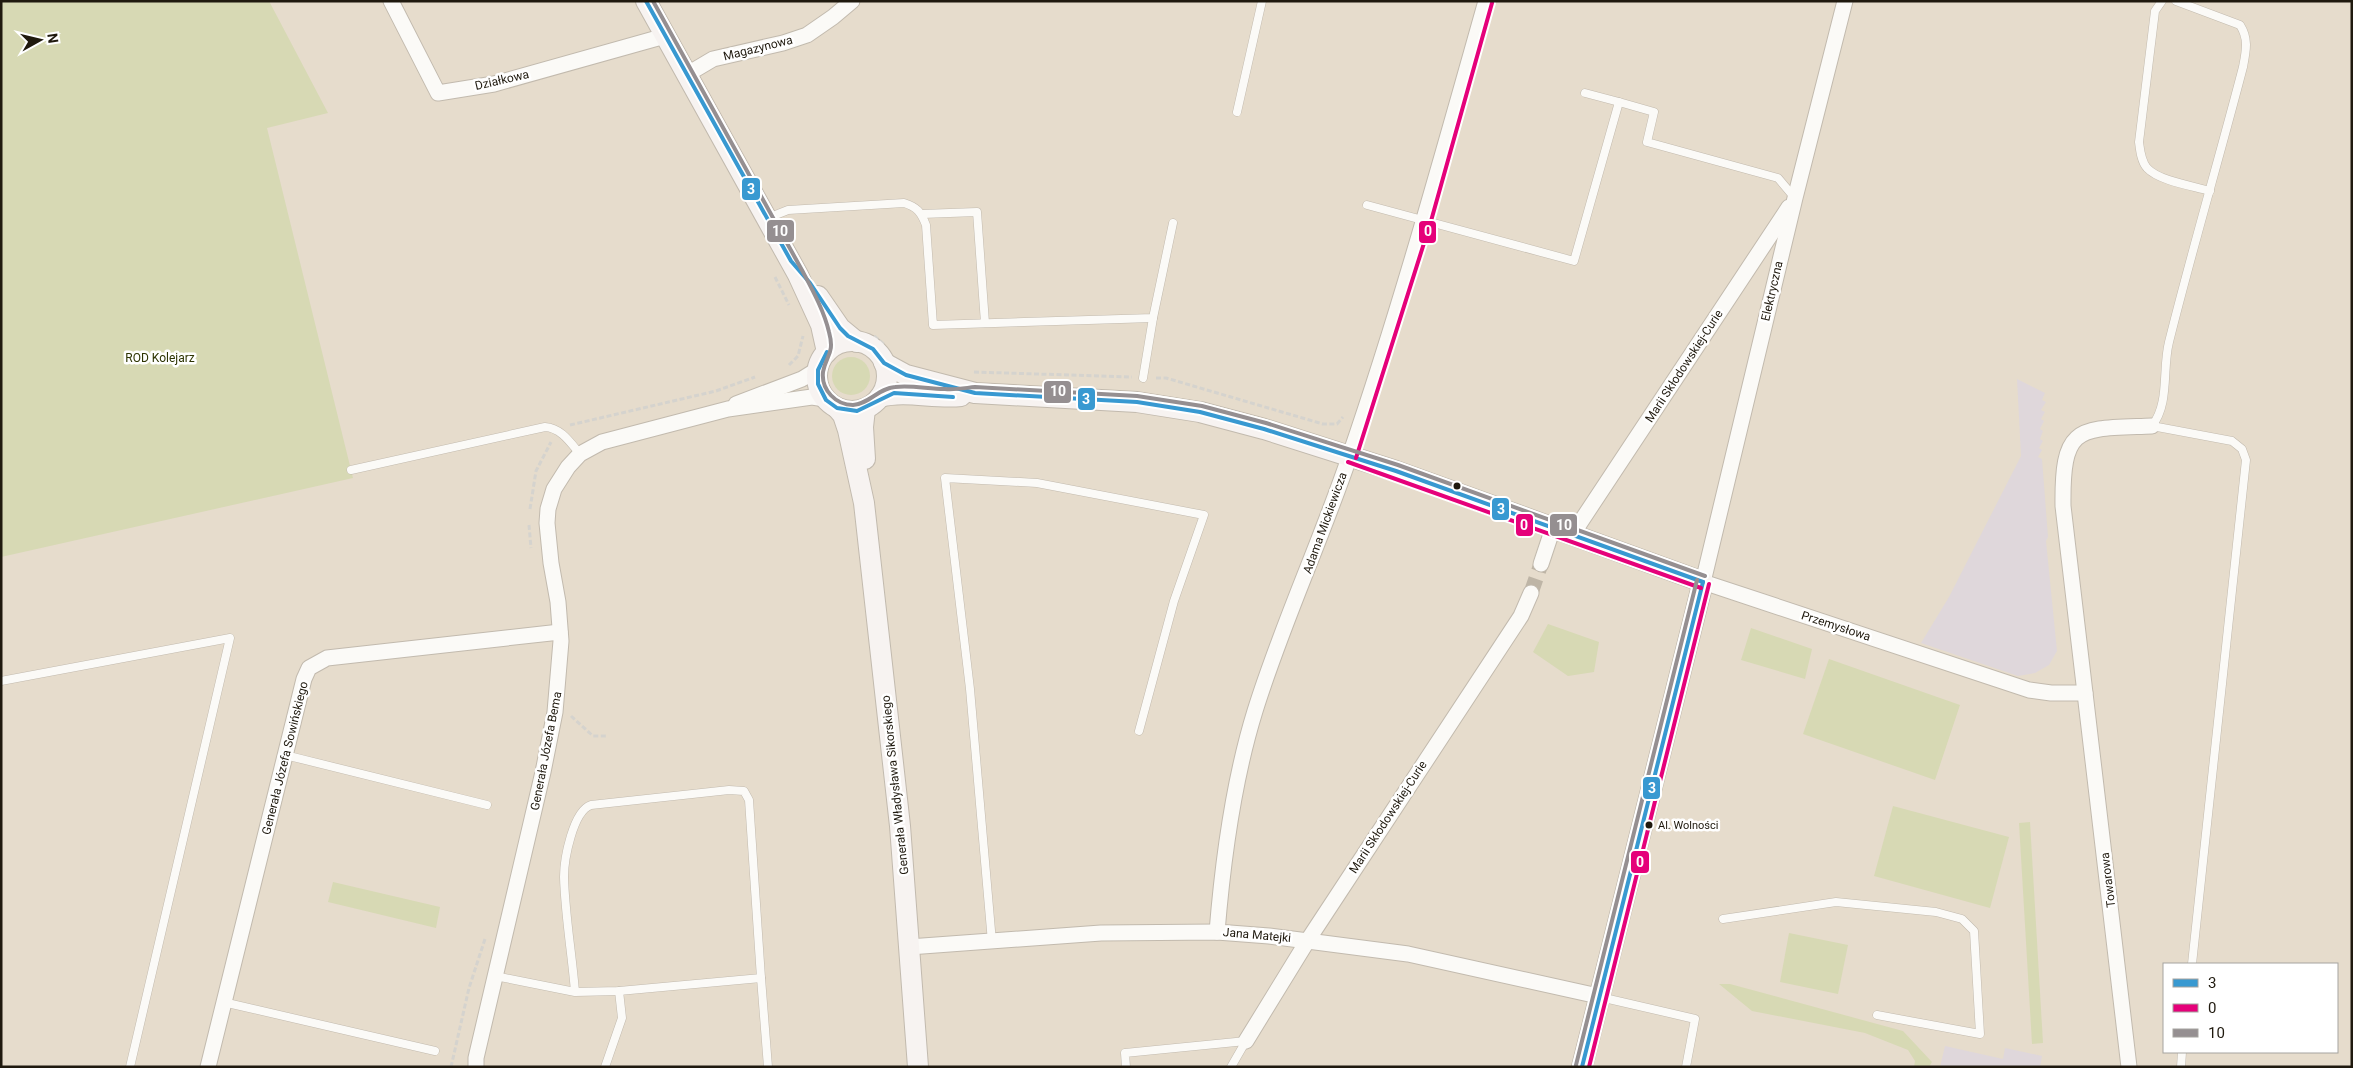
<svg xmlns="http://www.w3.org/2000/svg" width="2353" height="1068" viewBox="0 0 2353 1068" font-family="Roboto,sans-serif">
<rect width="100%" height="100%" fill="#e6dccc"/>
<g fill="#dfd7db">
<path d="M 2017,379 L 2045,393 L 2042,400 L 2046,402 L 2041,410 L 2045,412 L 2041,419 L 2044,421 L 2040,429 L 2043,431 L 2040,439 L 2043,441 L 2039,448 L 2042,450 L 2038,457 L 2042,459 L 2048,537 L 2046,541 L 2057,651 L 2049,665 L 2035,673 L 2018,676 L 1921,643 L 1949,597 L 2021,456 Z"/>
<path d="M 1945,1046 L 2003,1059 L 2005,1048 L 2042,1056 L 2040,1067 L 1940,1067 Z"/>
</g>
<g fill="#d7d9b4">
<path d="M 1,1 L 269,1 L 328,113 L 267,128 L 353,478 L 1,557 Z"/>
<circle cx="851" cy="376" r="19"/>
<path d="M 1548,624 L 1599,642 L 1594,672 L 1568,676 L 1533,652 Z"/>
<path d="M 1751,628 L 1812,649 L 1805,679 L 1741,660 Z"/>
<path d="M 1829,659 L 1960,705 L 1935,780 L 1803,734 Z"/>
<path d="M 1893,806 L 2009,837 L 1990,908 L 1874,876 Z"/>
<path d="M 2030,822 L 2043,1043 L 2032,1044 L 2019,823 Z"/>
<path d="M 333,882 L 440,907 L 436,928 L 328,902 Z"/>
<path d="M 1789,933 L 1848,945 L 1838,994 L 1780,982 Z"/>
<path d="M 1719,984 L 1730,984 L 1903,1031 L 1932,1062 L 1929,1067 L 1914,1067 L 1915,1061 L 1908,1050 L 1865,1033 L 1752,1011 Z"/>
</g>
<g fill="none" stroke-linecap="round" stroke-linejoin="round">
<path stroke="#beb5a6" stroke-width="15" stroke-dasharray="15 8" stroke-linecap="butt" d="M 1531,593 L 1541,564"/>
<defs>
<g id="lane">
<path d="M 2162,1 L 2155,11 L 2139,142 C 2140,150 2141,161 2147,168 C 2159,181 2193,186 2210,191"/>
<path d="M 2176,1 L 2240,25 C 2249,39 2246,51 2243,67 C 2219,159 2192,250 2169,342 C 2162,369 2170,403 2152,426 L 2232,441 L 2242,449 L 2246,460 L 2192,964"/>
<path d="M 1619,102 L 1654,112 L 1647,142 L 1778,178 L 1794,197"/>
<path d="M 1237,112 L 1262,1"/>
<path d="M 1367,205 L 1574,261 L 1619,102 L 1585,93"/>
<path d="M 922,214 L 977,212 L 985,323"/>
<path d="M 768,218 L 788,210 L 904,203 C 917,207 921,212 926,225 L 933,325 L 1153,318 L 1173,223"/>
<path d="M 1143,378 L 1153,318"/>
<path d="M 351,470 L 545,427 C 561,428 570,442 580,454"/>
<path d="M 1,681 L 230,638 L 130,1067"/>
<path d="M 285,755 L 487,805"/>
<path d="M 1723,919 L 1836,902 L 1936,912 L 1962,919 L 1974,931 L 1980,1034 L 1877,1015"/>
<path d="M 992,942 L 970,689 L 945,478 L 1037,483 L 1204,515 L 1174,601 L 1139,731"/>
<path d="M 495,976 L 575,992 L 619,991 L 761,978 L 749,800 L 744,791 L 729,790 L 591,805 C 573,811 564,859 564,877 C 565,915 572,954 575,992"/>
<path d="M 761,978 L 768,1067"/>
<path d="M 1600,997 L 1695,1019 L 1686,1067"/>
<path d="M 223,1002 L 435,1051"/>
<path d="M 605,1067 L 622,1018 L 619,991"/>
<path d="M 1126,1067 L 1125,1053 L 1246,1041"/>
<path d="M 1231,1067 L 1246,1041"/>
<path d="M 2181,1067 L 2182,1052"/>
</g>
<g id="street">
<path d="M 391,1 L 438,93 L 494,84 L 665,36"/>
<path d="M 1845,1 L 1795,198 L 1703,582 L 2029,690 L 2051,693 L 2085,693"/>
<path d="M 686,75 L 713,59 L 783,43 L 807,35 L 833,17 L 852,1"/>
<path d="M 736,404 L 802,379 L 818,369"/>
<path d="M 1572,535 L 1789,207"/>
<path d="M 1541,564 L 1553,528"/>
<path d="M 1217,932 C 1223,858 1233,782 1255,711 C 1282,624 1321,541 1350,455 C 1401,306 1443,153 1486,1"/>
<path d="M 909,947 L 1101,933 L 1217,932 L 1269,936 L 1408,954 L 1598,996"/>
<path d="M 1246,1041 L 1308,940 L 1521,616 L 1531,593"/>
<path d="M 208,1067 L 304,679 L 309,668 L 327,658 L 560,632"/>
<path d="M 476,1067 L 476,1058 L 543,772 L 555,712 L 561,641 L 558,602 L 551,563 L 547,523 L 548,509 L 554,489 L 568,467 L 580,454 L 602,442 L 728,409 L 812,397 L 825,399"/>
<path d="M 2129,1067 L 2063,506 C 2062,423 2078,429 2152,426"/>
</g>
<g id="secondary">
<path d="M 646,1 L 798,275 L 821,325 L 827,352"/>
<path d="M 818,296 L 840,328 L 857,342"/>
<circle cx="852" cy="376" r="35"/>
<path d="M 884,363 L 906,375 L 975,393 L 1137,402 L 1200,412 L 1264,429 L 1396,471 L 1703,582 L 1582,1067"/>
<path d="M 880,397 C 906,390 934,399 961,396"/>
<path d="M 837,408 L 843,415 L 848,430 L 864,503 L 900,826 L 918,1067"/>
<path d="M 865,409 L 863,427 L 865,459"/>
</g>
</defs>
<use href="#lane" stroke="#c2baae" stroke-width="9"/>
<use href="#street" stroke="#c2baae" stroke-width="17"/>
<use href="#secondary" stroke="#c2baae" stroke-width="22"/>
<g stroke="#d5d3ce" stroke-width="3" stroke-dasharray="5 2.5" stroke-linecap="butt">
<path d="M 775,277 L 789,305"/>
<path d="M 874,336 L 885,345"/>
<path d="M 789,365 L 798,356 L 803,336"/>
<path d="M 974,372 L 1132,377"/>
<path d="M 1156,378 L 1166,378 L 1323,424 L 1337,424 L 1343,417"/>
<path d="M 570,425 L 716,391 L 755,377"/>
<path d="M 530,509 L 536,471 L 551,442"/>
<path d="M 529,525 L 531,548"/>
<path d="M 571,716 L 593,736 L 606,736"/>
<path d="M 451,1067 L 469,988 L 485,939"/>
</g>
<use href="#lane" stroke="#fbfaf7" stroke-width="8"/>
<use href="#street" stroke="#fbfaf7" stroke-width="15"/>
<use href="#secondary" stroke="#f7f3f1" stroke-width="20"/>
<defs>
<g id="bus-1">
<path d="M 646,1 L 791,261 L 810,283 L 840,328 L 848,336 L 873,349 L 884,363 L 906,375 L 975,393 L 1137,402 L 1200,412 L 1264,429 L 1396,471 L 1703,582"/>
<path d="M 827,352 L 818,370 L 818,384 L 826,400 L 837,408 L 857,411 L 894,393 L 953,397"/>
<path d="M 1582,1067 L 1703,582"/>
</g>
<g id="bus-2">
<path d="M 1356,458 L 1431,221 L 1492,3"/>
<path d="M 1348,462 L 1701,588"/>
<path d="M 1589,1067 L 1709,584"/>
</g>
<g id="bus-3">
<path d="M 653,1 L 803,272 C 813,291 824,311 829,332 C 835,354 826,355 823,372 C 821,390 836,405 853,405 C 869,404 879,388 895,387 C 912,385 928,389 945,389 C 955,390 965,388 975,387 L 1137,396 L 1202,406 L 1266,423 L 1398,465 L 1705,576"/>
<path d="M 1576,1065 L 1697,580"/>
</g>
</defs>
<use href="#bus-1" stroke="#fff" stroke-width="8"/>
<use href="#bus-2" stroke="#fff" stroke-width="8"/>
<use href="#bus-3" stroke="#fff" stroke-width="8"/>
<use href="#bus-1" stroke="#3899d1" stroke-width="4"/>
<use href="#bus-2" stroke="#e5017a" stroke-width="4"/>
<use href="#bus-3" stroke="#958f91" stroke-width="4"/>
</g>
<g fill="#1f190e" stroke="#fff" stroke-width="2">
<circle cx="1457" cy="486" r="4.5"/>
<circle cx="1649" cy="825" r="4.5"/>
</g>
<g text-anchor="middle" dominant-baseline="central" stroke-width="5" stroke-linejoin="round" paint-order="stroke">
<g font-size="11" fill="#1f190e" stroke="#fff" text-anchor="start">
<text x="1658" y="825">Al. Wolności</text>
</g>
<g font-size="12" fill="#1f190e" stroke="#fff">
<text transform="translate(758 48) rotate(-14)">Magazynowa</text>
<text transform="translate(502 80) rotate(-13)">Działkowa</text>
<text transform="translate(1772 291) rotate(-77)">Elektryczna</text>
<text transform="translate(1684 366) rotate(-57)">Marii Skłodowskiej-Curie</text>
<text transform="translate(1325 523) rotate(-70)">Adama Mickiewicza</text>
<text transform="translate(1836 626) rotate(18)">Przemysłowa</text>
<text transform="translate(546 751) rotate(-79)">Generała Józefa Bema</text>
<text transform="translate(285 758) rotate(-76)">Generała Józefa Sowińskiego</text>
<text transform="translate(895 785) rotate(-96)">Generała Władysława Sikorskiego</text>
<text transform="translate(1388 817) rotate(-57)">Marii Skłodowskiej-Curie</text>
<text transform="translate(2108 880) rotate(-97)">Towarowa</text>
<text transform="translate(1257 935) rotate(5)">Jana Matejki</text>
</g>
<g font-size="12" fill="#2d3402" stroke="#fff">
<text x="160" y="358">ROD Kolejarz</text>
</g>
</g>
<g stroke="#fff" stroke-width="2">
<rect x="741" y="177" width="20" height="24" rx="5" fill="#3899d1"/>
<rect x="766" y="219" width="29" height="24" rx="5" fill="#958f91"/>
<rect x="1418" y="220" width="19" height="24" rx="5" fill="#e5017a"/>
<rect x="1043" y="380" width="29" height="24" rx="5" fill="#958f91"/>
<rect x="1077" y="387" width="19" height="24" rx="5" fill="#3899d1"/>
<rect x="1491" y="497" width="19" height="24" rx="5" fill="#3899d1"/>
<rect x="1549" y="513" width="29" height="24" rx="5" fill="#958f91"/>
<rect x="1515" y="513" width="19" height="24" rx="5" fill="#e5017a"/>
<rect x="1642" y="776" width="19" height="24" rx="5" fill="#3899d1"/>
<rect x="1630" y="850" width="20" height="24" rx="5" fill="#e5017a"/>
</g>
<g font-size="14" text-anchor="middle" font-weight="bold" fill="#fff">
<text x="751" y="194">3</text>
<text x="780" y="236">10</text>
<text x="1428" y="236">0</text>
<text x="1058" y="396">10</text>
<text x="1086" y="404">3</text>
<text x="1501" y="514">3</text>
<text x="1564" y="530">10</text>
<text x="1524" y="530">0</text>
<text x="1652" y="793">3</text>
<text x="1640" y="867">0</text>
</g>
<rect width="2353" height="1068" fill="none" stroke="#1f190e" stroke-width="5"/>
<rect x="2163" y="963" width="175" height="90" fill="#ffffff" stroke="#a5a39f"/>
<rect x="2173" y="979" width="25" height="8" fill="#3899d1" stroke="#a5a39f"/>
<text x="2208" y="988" font-size="15" fill="#1f190e">3</text>
<rect x="2173" y="1004" width="25" height="8" fill="#e5017a" stroke="#a5a39f"/>
<text x="2208" y="1013" font-size="15" fill="#1f190e">0</text>
<rect x="2173" y="1029" width="25" height="8" fill="#958f91" stroke="#a5a39f"/>
<text x="2208" y="1038" font-size="15" fill="#1f190e">10</text>
<g transform="translate(40 40) rotate(82)" stroke="#ffffff" stroke-width="4" paint-order="stroke">
<path d="M0-4L9 19L0 12L-9 19Z" fill="#1f190e"/>
<text y="-8" font-size="14" font-weight="bold" text-anchor="middle" fill="#1f190e">N</text>
</g>
</svg>
